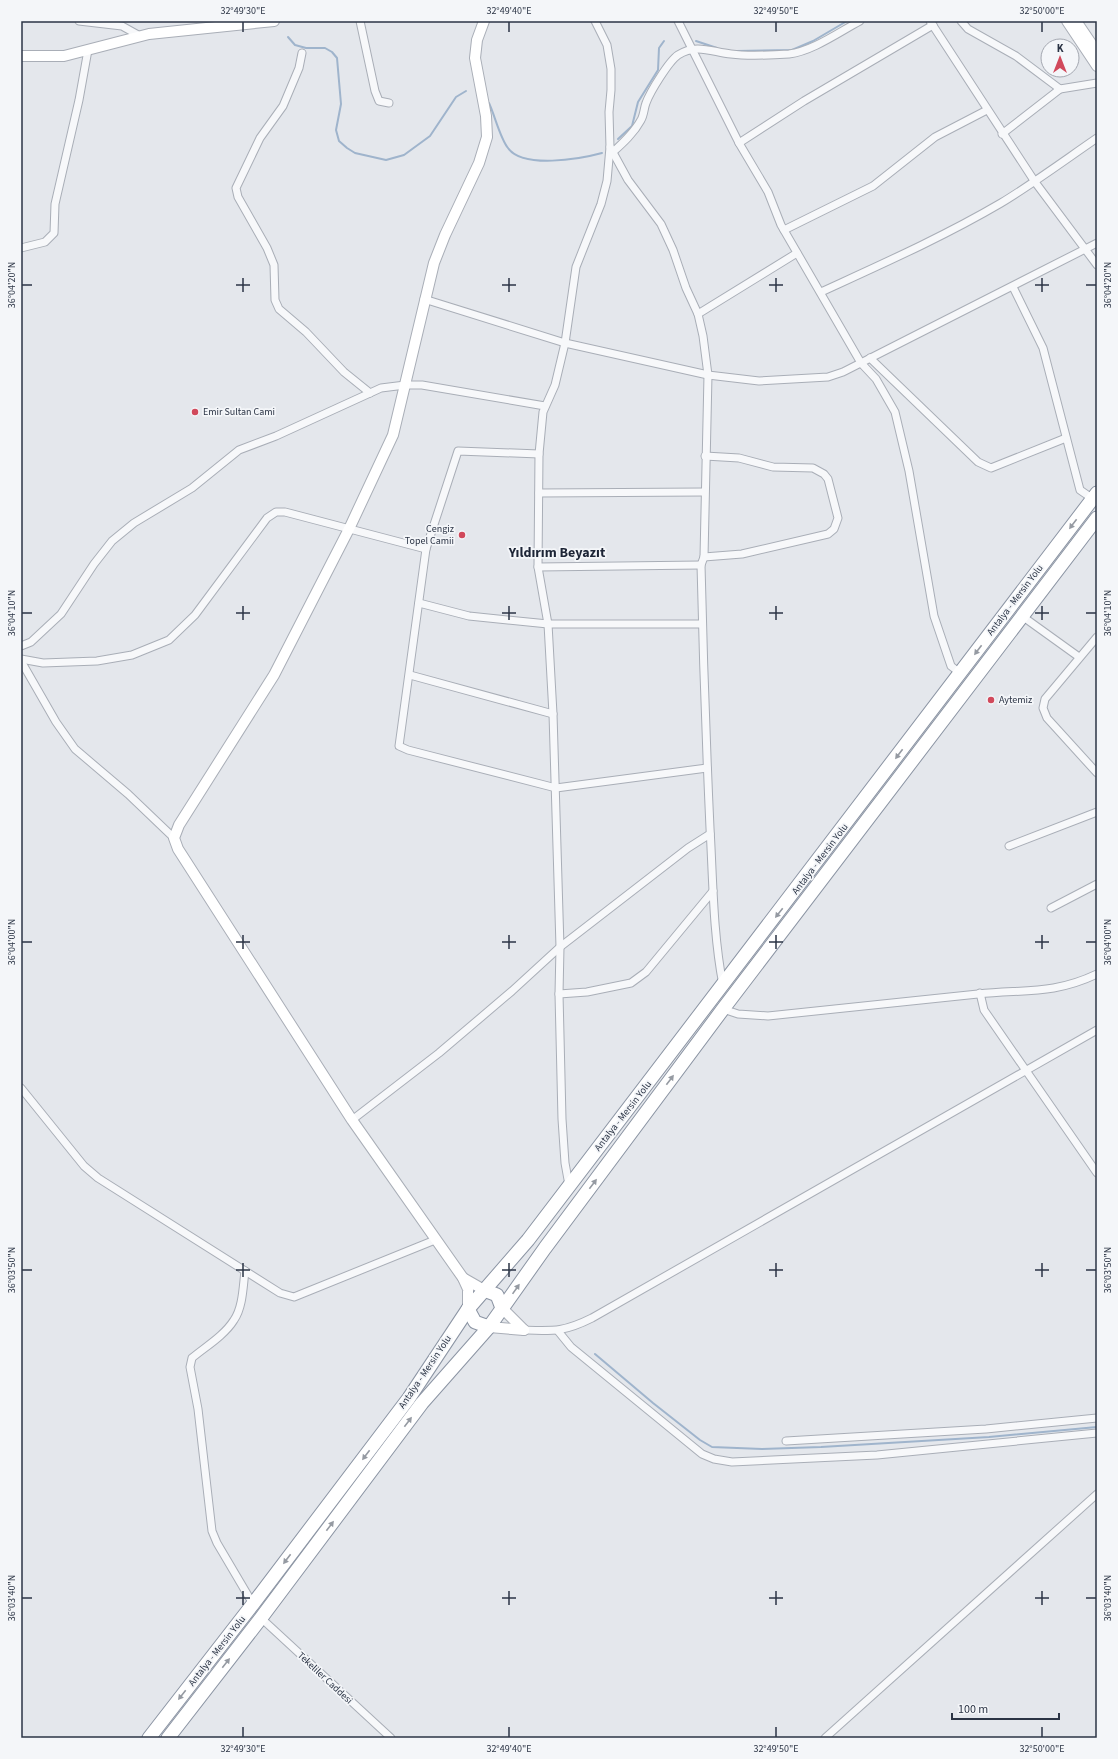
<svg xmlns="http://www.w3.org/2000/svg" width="1118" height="1759" viewBox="0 0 1118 1759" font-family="'Source Sans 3',sans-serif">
<rect width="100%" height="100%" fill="#e4e7ec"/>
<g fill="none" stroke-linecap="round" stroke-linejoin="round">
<g stroke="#9fb4cc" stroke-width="2">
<path d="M 288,37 L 295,45 L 306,48 L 325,48 L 332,52 L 337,58 L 341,104 L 336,130 L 339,141 L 347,148 L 355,153 L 386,160 L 404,155 L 430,136 L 456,97 L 466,91"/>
<path d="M 696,41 L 717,48"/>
<path d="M 737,51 L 792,50 L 813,41 L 847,21"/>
<path d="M 489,103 C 495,116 500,138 508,148 C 523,169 580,159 602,153"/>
<path d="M 618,139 L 632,126 L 638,102 L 658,70 L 659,48 L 664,41"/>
<path d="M 595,1354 L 653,1403 L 700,1440 L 712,1447 L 762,1449 L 821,1447 L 989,1437 L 1097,1427"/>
</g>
<defs>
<g id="street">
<path d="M 79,21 L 122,26 L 140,36"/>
<path d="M 360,21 L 375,91 L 379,101 L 389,103"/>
<path d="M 678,21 L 739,143 L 768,192 L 781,225 L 861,363 L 876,379 L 895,412 L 909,471 L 934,616 L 951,666 L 960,673"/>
<path d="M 930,21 L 1035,182 L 1097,265"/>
<path d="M 961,21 L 968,29 L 1016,56 L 1060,89 L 1097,83"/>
<path d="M 302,53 L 299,68 L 283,106 L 260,138 L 236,188 L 238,197 L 267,248 L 274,265 L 275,300 L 279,309 L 306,332 L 344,372 L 370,393"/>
<path d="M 1002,134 L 1060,89"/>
<path d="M 739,143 L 804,101 L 933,25"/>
<path d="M 610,147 L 628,180 L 661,224 L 673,250 L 686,288 L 698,314 L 703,336 L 708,375 L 704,557 L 701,565 C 703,653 706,740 710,828 C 713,880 713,934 723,985"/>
<path d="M 613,152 C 623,143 634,133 641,120 C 644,115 644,108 646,103 C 650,92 669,61 678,55 C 696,43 712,52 731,54 C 746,56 773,55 789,54 C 813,51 839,32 860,21"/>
<path d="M 784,230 L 873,186 L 935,137 L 987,110"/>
<path d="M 21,248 L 45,242 L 54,233 L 55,204 L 79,100 L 88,50"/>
<path d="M 1013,287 L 1043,348 L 1080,490 L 1093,499"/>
<path d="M 821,292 C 882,264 943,237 1001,203 C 1034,183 1065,160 1097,138"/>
<path d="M 424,299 L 565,343 L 708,375 L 759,381 L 828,377 L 843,372 L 1097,243"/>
<path d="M 698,314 L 797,253"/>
<path d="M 870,358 L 978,462 L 991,468 L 1066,438"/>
<path d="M 539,454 L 458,451 L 426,549 L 399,746 L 408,750 L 556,788 L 707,768"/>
<path d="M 539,493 L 704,492"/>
<path d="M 704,557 L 742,554 L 828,534 L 834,529 L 838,518 L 828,479 L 824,474 L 813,468 L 773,467 L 739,458 L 705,456"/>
<path d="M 538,567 L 701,565"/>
<path d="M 419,603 L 469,616 L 548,624 L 702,624"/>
<path d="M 1022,616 L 1079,657"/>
<path d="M 1097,637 L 1045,699 L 1043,708 L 1047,718 L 1097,773"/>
<path d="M 21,646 L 31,642 L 61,614 L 94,564 L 112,541 L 134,523 L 192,488 L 239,450 L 276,436 L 381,388 L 405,385 L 422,385 L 545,406"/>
<path d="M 21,659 L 43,663 L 97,661 L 132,655 L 169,640 L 195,615 L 267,518 L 276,512 L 285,512 L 426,549"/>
<path d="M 21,661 L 56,722 L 75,749 L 128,794 L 174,838"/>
<path d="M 410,675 L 553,714"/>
<path d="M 1009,846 L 1097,812"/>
<path d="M 1051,908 L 1097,884"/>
<path d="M 980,993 L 984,1010 L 1097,1173"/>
<path d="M 559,994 L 587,992 L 631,983 L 646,972 L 713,891"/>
<path d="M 723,1009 L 738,1014 L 768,1016 C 838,1009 908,1001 978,994 C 1023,989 1053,995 1097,974"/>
<path d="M 21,1088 L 84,1166 L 98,1178 L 280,1293 L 294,1297 L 435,1240"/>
<path d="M 352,1120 L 439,1053 L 512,991 L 560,947 L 688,848 L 710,834"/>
<path d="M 569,1185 L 565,1163 L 562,1119 L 559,994 L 560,947 L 553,714 L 548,624 L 538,567 L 539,454 L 543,412 L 555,385 L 565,343 L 576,267 L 601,204 L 607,181 L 610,147 L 609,112 L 611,90 L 611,69 L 607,45 L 595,21"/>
<path d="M 245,1271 C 243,1286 243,1307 234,1320 C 224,1336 205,1347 192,1358 L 190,1367 L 198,1409 L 212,1531 L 217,1543 L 253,1604"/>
<path d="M 524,1330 C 554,1331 564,1332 592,1318 L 1097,1030"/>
<path d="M 558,1331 L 571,1347 L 702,1454 L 714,1459 L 732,1462 L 877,1455 L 1097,1433"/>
<path d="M 786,1441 L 986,1429 L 1097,1418"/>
<path d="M 261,1618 L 391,1738"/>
<path d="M 825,1738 L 1097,1494"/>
</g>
<g id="secondary">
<path d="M 1067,21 L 1097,66"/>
<path d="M 1076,21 L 1097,52"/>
<path d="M 21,56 L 64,56 L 149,34 L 274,21"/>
<path d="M 463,1278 L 484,1290"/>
<path d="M 502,1308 L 524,1330"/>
<path d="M 468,1309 L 468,1289 L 463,1278 L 352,1120 L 178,849 L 174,838 L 179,825 L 274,675 L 349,529 L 393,435 L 434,263 L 445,235 L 479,163 L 487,137 L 486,116 L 475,58 L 477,40 L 484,21"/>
<path d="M 489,1327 L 524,1330"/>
</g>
<g id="highway">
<path d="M 484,1290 L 497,1295 L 502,1308"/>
<path d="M 468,1309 L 475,1322 L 489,1327"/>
<path d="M 149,1738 L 253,1604 L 409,1398 L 468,1309 L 528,1240 L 1097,493"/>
<path d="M 168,1738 L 261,1618 L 422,1403 L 489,1327 L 545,1248 L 723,1009 L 1097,518"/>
</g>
</defs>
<use href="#street" stroke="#a9aeb7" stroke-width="9"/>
<use href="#secondary" stroke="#a9aeb7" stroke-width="12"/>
<use href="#highway" stroke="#8b94a3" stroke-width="15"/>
<use href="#street" stroke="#f7f8fa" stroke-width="7"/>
<use href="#secondary" stroke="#fff" stroke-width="10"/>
<use href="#highway" stroke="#fff" stroke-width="13"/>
</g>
<defs><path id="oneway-solid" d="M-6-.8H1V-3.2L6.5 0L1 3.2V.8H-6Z"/></defs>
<g fill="#959aa2">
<use href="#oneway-solid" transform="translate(1073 524) rotate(127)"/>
<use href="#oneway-solid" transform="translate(978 650) rotate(127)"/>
<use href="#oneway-solid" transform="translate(899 754) rotate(127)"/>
<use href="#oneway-solid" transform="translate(779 913) rotate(128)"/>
<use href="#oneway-solid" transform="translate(670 1080) rotate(-53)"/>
<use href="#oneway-solid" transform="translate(593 1184) rotate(-53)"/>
<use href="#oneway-solid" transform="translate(516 1289) rotate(-55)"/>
<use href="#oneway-solid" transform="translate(408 1422) rotate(-53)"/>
<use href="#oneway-solid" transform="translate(366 1455) rotate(127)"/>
<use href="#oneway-solid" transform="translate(330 1526) rotate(-53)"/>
<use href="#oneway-solid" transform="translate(287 1559) rotate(127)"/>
<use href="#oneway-solid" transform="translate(226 1663) rotate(-52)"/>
<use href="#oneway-solid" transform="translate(182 1695) rotate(128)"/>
</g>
<path fill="none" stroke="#2b3445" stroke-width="1.5" d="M 243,22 L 243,32M 509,22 L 509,32M 776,22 L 776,32M 1042,22 L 1042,32M 243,278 L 243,292M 509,278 L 509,292M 776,278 L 776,292M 1042,278 L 1042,292M 22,285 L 32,285M 236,285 L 250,285M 502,285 L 516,285M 769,285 L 783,285M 1035,285 L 1049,285M 1086,285 L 1096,285M 243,606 L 243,620M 509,606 L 509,620M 776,606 L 776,620M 1042,606 L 1042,620M 22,613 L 32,613M 236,613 L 250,613M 502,613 L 516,613M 769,613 L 783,613M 1035,613 L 1049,613M 1086,613 L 1096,613M 243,935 L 243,949M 509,935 L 509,949M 776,935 L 776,949M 1042,935 L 1042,949M 22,942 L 32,942M 236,942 L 250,942M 502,942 L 516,942M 769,942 L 783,942M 1035,942 L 1049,942M 1086,942 L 1096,942M 243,1263 L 243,1277M 509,1263 L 509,1277M 776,1263 L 776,1277M 1042,1263 L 1042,1277M 22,1270 L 32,1270M 236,1270 L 250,1270M 502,1270 L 516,1270M 769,1270 L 783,1270M 1035,1270 L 1049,1270M 1086,1270 L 1096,1270M 243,1591 L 243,1605M 509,1591 L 509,1605M 776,1591 L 776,1605M 1042,1591 L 1042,1605M 22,1598 L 32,1598M 236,1598 L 250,1598M 502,1598 L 516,1598M 769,1598 L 783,1598M 1035,1598 L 1049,1598M 1086,1598 L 1096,1598M 243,1727 L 243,1737M 509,1727 L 509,1737M 776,1727 L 776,1737M 1042,1727 L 1042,1737"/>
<g fill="#d1495b" stroke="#f4f6f9" stroke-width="1.5">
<circle cx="195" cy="412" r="4"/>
<circle cx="462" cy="535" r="4"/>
<circle cx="991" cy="700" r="4"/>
</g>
<g text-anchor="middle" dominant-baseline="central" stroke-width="3.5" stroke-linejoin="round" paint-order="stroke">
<g font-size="10" fill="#2b3445" stroke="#f4f6f9" text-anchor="start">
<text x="203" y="412">Emir Sultan Cami</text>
<text x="454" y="529" text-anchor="end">Cengiz<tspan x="454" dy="12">Topel Camii</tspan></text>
<text x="999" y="700">Aytemiz</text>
</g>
<g font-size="10" fill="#2b3445" stroke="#f4f6f9">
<text transform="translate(1015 600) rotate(-53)">Antalya - Mersin Yolu</text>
<text transform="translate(820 859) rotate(-53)">Antalya - Mersin Yolu</text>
<text transform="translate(623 1116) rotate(-52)">Antalya - Mersin Yolu</text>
<text transform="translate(425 1372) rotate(-56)">Antalya - Mersin Yolu</text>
<text transform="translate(217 1651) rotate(-52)">Antalya - Mersin Yolu</text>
<text transform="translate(325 1678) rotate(43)">Tekeliler Caddesi</text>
</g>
<g font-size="14" font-weight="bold" fill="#1d2536" stroke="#f4f6f9">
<text x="557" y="553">Yıldırım Beyazıt</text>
</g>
</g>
<rect width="1118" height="1759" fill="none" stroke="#f4f6f9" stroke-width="44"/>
<g transform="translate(1060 58)"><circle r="19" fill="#f4f6f9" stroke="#a4a8b1"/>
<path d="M0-3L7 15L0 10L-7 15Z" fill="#d1495b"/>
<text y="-6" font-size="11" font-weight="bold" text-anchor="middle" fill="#2b3445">K</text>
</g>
<path d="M952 1713v6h107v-6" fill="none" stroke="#2b3445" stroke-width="2"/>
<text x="958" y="1713" font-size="12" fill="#2b3445" stroke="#f4f6f9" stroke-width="3" paint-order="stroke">100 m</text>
<rect x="22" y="22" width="1074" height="1715" fill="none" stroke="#2b3445" stroke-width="1.5"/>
<g font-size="10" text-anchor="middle" fill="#2b3445">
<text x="243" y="14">32°49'30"E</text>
<text x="509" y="14">32°49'40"E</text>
<text x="776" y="14">32°49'50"E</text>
<text x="1042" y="14">32°50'00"E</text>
<text transform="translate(11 285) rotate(-90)" y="4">36°04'20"N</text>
<text transform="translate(1107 285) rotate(-90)" y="4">36°04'20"N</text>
<text transform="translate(11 613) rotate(-90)" y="4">36°04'10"N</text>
<text transform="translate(1107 613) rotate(-90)" y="4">36°04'10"N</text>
<text transform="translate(11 942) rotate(-90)" y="4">36°04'00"N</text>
<text transform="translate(1107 942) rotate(-90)" y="4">36°04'00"N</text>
<text transform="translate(11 1270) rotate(-90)" y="4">36°03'50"N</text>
<text transform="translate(1107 1270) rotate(-90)" y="4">36°03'50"N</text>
<text transform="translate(11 1598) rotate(-90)" y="4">36°03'40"N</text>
<text transform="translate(1107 1598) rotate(-90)" y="4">36°03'40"N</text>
<text x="243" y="1752">32°49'30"E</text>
<text x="509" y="1752">32°49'40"E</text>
<text x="776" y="1752">32°49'50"E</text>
<text x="1042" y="1752">32°50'00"E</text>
</g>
</svg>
